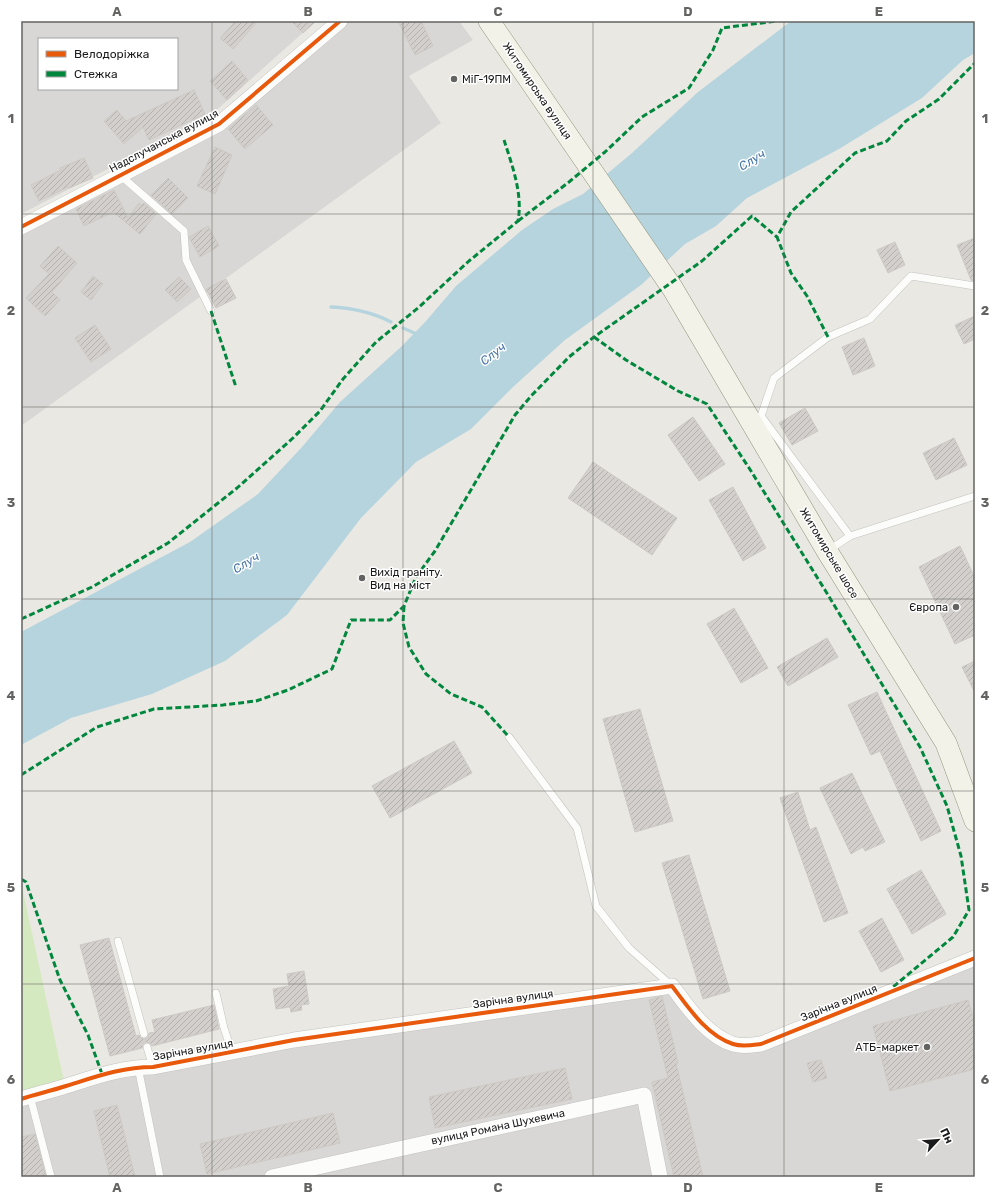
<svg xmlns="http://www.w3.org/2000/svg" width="996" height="1198" viewBox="0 0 996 1198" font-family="Rubik,sans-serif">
<defs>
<pattern id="building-hatch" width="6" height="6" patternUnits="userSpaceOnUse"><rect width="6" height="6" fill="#d2cfcc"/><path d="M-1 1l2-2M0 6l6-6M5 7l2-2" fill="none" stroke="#b4b1af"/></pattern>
</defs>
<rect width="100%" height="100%" fill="#eae8e3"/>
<g fill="#d9d7d5" fill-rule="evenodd">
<path d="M 21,21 L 316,21 L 210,116 L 21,214 ZM 39,39 L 177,39 L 177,89 L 39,89 Z"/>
<path d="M 346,21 L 459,21 L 473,40 L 409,76 L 441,123 L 21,426 L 21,230 L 222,126 Z"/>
<path d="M 975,958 L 975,1177 L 21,1177 L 21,1099 L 102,1074 L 672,986 L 695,1015 L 746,1046 Z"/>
</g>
<path fill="#d5e9c0" d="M 21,882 L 65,1086 L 21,1099 Z"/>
<path fill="#b6d4de" d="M 791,21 L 975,21 L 975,53 L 963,60 L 922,98 L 839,149 L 747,198 L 716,226 L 685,244 L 641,285 L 565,340 L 513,387 L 471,429 L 416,462 L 361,518 L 287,615 L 225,661 L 152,694 L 71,718 L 21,745 L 21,632 L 190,542 L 258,494 L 302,447 L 340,402 L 402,346 L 426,321 L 456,286 L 522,230 L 553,209 L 583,194 L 632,153 L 698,92 Z"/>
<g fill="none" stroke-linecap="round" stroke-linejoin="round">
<g stroke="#b6d4de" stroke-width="3.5">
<path d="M 331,307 C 352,308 372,312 391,322"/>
<path d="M 403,328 L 419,335"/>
</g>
</g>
<g fill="url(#building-hatch)" stroke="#cdc9c4">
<path d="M 236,21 L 258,21 L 233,49 L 220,38 Z"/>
<path d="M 291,21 L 316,21 L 303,33 Z"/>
<path d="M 398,21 L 421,21 L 433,46 L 415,55 Z"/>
<path d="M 232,61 L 248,80 L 227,100 L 210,81 Z"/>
<path d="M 194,90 L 205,114 L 149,140 L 143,127 L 124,144 L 104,121 L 117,110 L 126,121 Z"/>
<path d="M 256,105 L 273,125 L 245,149 L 228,129 Z"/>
<path d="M 215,147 L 232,155 L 215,194 L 197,186 Z"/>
<path d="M 84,158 L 93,178 L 69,188 L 68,187 L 39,201 L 31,185 L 61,170 L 60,168 Z"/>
<path d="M 168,178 L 188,198 L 172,214 L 151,195 Z"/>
<path d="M 114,190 L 128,218 L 139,203 L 142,205 L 144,203 L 156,214 L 140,234 L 113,212 L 84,226 L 76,209 Z"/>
<path d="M 208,226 L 219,246 L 200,257 L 189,237 Z"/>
<path d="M 975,238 L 975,281 L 971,280 L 957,245 Z"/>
<path d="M 895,242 L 905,265 L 888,273 L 877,250 Z"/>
<path d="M 58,246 L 77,263 L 52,292 L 60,300 L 45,316 L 26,298 L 49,274 L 40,266 Z"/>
<path d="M 93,276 L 103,284 L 91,300 L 81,292 Z"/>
<path d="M 179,277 L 191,289 L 177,302 L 165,290 Z"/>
<path d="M 226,279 L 236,298 L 216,308 L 206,289 Z"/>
<path d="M 975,316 L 975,339 L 964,344 L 955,325 Z"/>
<path d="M 95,325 L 111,349 L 91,362 L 75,338 Z"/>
<path d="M 864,338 L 875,366 L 853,375 L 842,347 Z"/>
<path d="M 805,408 L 818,431 L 792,445 L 779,423 Z"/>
<path d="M 693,417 L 725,464 L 699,481 L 668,435 Z"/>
<path d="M 954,438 L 967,465 L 936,480 L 923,453 Z"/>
<path d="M 593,462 L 677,518 L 652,555 L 568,498 Z"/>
<path d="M 733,487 L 766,548 L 743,561 L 709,500 Z"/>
<path d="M 960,546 L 975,578 L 975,635 L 955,644 L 919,567 Z"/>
<path d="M 734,608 L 768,668 L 741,683 L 707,624 Z"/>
<path d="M 827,638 L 838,657 L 788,686 L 777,667 Z"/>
<path d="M 975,661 L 975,693 L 962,667 Z"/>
<path d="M 877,692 L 941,831 L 921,841 L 880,751 L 871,755 L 848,705 Z"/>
<path d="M 640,709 L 673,821 L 635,832 L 603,719 Z"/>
<path d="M 454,741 L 472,773 L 390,818 L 372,786 Z"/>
<path d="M 852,773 L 885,842 L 865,851 L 863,847 L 851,854 L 820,788 Z"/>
<path d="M 798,792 L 810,830 L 816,827 L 848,913 L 824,922 L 780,798 Z"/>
<path d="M 689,855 L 730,991 L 703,999 L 662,863 Z"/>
<path d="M 921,870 L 946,914 L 912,934 L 887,889 Z"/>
<path d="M 882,918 L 904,960 L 881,972 L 859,931 Z"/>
<path d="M 109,938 L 136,1036 L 139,1035 L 141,1038 L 145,1039 L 148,1037 L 149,1033 L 155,1032 L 152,1020 L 214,1005 L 219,1029 L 152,1046 L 150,1043 L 146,1042 L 143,1044 L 142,1048 L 110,1056 L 80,945 Z"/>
<path d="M 304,971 L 309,1004 L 301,1005 L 302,1010 L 291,1012 L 290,1007 L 276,1009 L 273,989 L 289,986 L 287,974 Z"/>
<path d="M 662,996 L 678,1063 L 676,1063 L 703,1177 L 674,1177 L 652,1082 L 668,1078 L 649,1000 Z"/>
<path d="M 968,1000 L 975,1024 L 975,1069 L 890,1091 L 873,1026 Z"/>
<path d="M 821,1060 L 827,1078 L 813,1082 L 807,1063 Z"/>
<path d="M 565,1068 L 572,1099 L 435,1128 L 429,1097 Z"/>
<path d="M 117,1105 L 135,1177 L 110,1177 L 94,1111 Z"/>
<path d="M 333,1113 L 340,1143 L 207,1174 L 200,1144 Z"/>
<path d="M 35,1134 L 46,1177 L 21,1177 L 21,1137 Z"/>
</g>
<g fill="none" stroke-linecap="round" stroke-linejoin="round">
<defs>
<g id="lane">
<path d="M 120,175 L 184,231 L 186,260 L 211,311"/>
<path d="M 850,536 L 761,416 L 774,378 L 828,337 L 870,319 L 911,276 L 975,286"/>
<path d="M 829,550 L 850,536 L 975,496"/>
<path d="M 509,737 L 577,828 L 596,906 L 629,948 L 672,986"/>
<path d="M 118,941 L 144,1034"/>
<path d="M 216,993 L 224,1028 L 232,1052"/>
<path d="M 147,1047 L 153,1067"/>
<path d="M 138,1067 L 160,1177"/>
<path d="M 30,1096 L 51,1177"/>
</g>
<g id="street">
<path d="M 21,227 L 219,124 L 340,21"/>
<path d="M 21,1099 C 36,1094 51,1091 66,1086 C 95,1077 122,1067 153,1067 L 294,1040 L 672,986 C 688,1007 706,1035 733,1044 C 742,1047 752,1045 761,1044 L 975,958"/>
<path d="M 272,1177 L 644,1095 L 660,1177"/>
</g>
<path id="secondary" d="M 489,21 L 673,289 L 827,551 L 946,743 L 975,821"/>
</defs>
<use href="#lane" stroke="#c2c2bf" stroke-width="8"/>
<use href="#street" stroke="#c2c2bf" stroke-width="16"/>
<use href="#secondary" stroke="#90937b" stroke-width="22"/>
<use href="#lane" stroke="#fcfcfb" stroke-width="7"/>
<use href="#street" stroke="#fcfcfb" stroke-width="15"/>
<use href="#secondary" stroke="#f2f2e8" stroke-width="21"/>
<g stroke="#00873e" stroke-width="3" stroke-dasharray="6 3" stroke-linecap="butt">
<path d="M 518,221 L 569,182 L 605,152 L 642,117 L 689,88 L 713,50 L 722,28 L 777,21"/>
<path d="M 211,311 L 236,387"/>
<path d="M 594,337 L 626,360 L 678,391 L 707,404 L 751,471 L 825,590 L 920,747 L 947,806 L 961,856 L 969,910 L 953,937 L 893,987"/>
<path d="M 828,337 L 807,296 L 791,273 L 777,237 L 791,212 L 855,153 L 887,141 L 906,121 L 939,99 L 975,63"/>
<path d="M 404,606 L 403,623 L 409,647 L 426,674 L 451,694 L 482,707 L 509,737"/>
<path d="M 21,619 L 92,587 L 168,543 L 237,488 L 293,438 L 320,411 L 343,379 L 376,342 L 418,308 L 469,261 L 518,221 C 523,194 512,165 504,140"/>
<path d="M 21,775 L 97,727 L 154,709 L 223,705 L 256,701 L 288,690 L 332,669 L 351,620 L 390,620 L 404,606 L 416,577 L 435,551 L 515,415 L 532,395 L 569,357 L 594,337 L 702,261 L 752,216 L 777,237"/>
<path d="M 21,879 L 26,882 L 60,980 L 88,1035 L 102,1074"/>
</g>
<defs>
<g id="cycleway">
<path d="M 21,227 L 219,124 L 340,21"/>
<path d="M 21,1099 C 36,1094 51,1091 66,1086 C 95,1077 122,1067 153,1067 L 294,1040 L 672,986 C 688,1007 706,1035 733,1044 C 742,1047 752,1045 761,1044 L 975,958"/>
</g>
</defs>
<use href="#cycleway" stroke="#fff" stroke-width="6"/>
<use href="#cycleway" stroke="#e8590c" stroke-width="4"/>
</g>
<path fill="none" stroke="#636361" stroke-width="1" stroke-opacity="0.55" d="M 212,21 L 212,1177M 403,21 L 403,1177M 593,21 L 593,1177M 784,21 L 784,1177M 21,214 L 975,214M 21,407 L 975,407M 21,599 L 975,599M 21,791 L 975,791M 21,984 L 975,984"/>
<g fill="#636361" stroke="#fff" stroke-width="1.5">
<circle cx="454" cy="79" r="4"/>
<circle cx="362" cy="578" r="4"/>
<circle cx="956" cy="607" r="4"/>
<circle cx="927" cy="1047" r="4"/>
</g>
<g text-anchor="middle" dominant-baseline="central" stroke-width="3" stroke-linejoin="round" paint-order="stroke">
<g font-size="11" fill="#1b1b1b" stroke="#fff" text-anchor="start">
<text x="462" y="79">МіГ-19ПМ</text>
<text x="370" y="572">Вихід граніту.<tspan x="370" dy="13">Вид на міст</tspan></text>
<text x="948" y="607" text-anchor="end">Європа</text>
<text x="919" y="1047" text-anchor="end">АТБ-маркет</text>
</g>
<g font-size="11" fill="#1b1b1b" stroke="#fff">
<text transform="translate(537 91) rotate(56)">Житомирська вулиця</text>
<text transform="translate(164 141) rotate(-28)">Надслучанська вулиця</text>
<text transform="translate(829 553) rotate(59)">Житомирське шосе</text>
<text transform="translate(513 999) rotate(-8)">Зарічна вулиця</text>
<text transform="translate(839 1003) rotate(-22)">Зарічна вулиця</text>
<text transform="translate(193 1050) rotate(-10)">Зарічна вулиця</text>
<text transform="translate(498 1127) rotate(-12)">вулиця Романа Шухевича</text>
</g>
<g font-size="12" font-style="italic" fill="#4776aa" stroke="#fff">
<text transform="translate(752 160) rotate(-32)">Случ</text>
<text transform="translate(493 354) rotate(-38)">Случ</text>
<text transform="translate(246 563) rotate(-31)">Случ</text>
</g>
</g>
<rect width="996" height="1198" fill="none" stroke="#ffffff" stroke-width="44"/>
<rect x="38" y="38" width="140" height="52" fill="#ffffff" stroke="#a4a4a4"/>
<rect x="46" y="51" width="20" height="6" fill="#e8590c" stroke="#a4a4a4"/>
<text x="74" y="58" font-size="12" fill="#1b1b1b">Велодоріжка</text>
<rect x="46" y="71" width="20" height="6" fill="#00873e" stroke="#a4a4a4"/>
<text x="74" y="78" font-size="12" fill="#1b1b1b">Стежка</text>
<g transform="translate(938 1140) rotate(64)" stroke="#ffffff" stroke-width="3" paint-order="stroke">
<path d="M0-3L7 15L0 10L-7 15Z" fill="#1b1b1b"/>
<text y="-6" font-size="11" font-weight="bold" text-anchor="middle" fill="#1b1b1b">Пн</text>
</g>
<rect x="22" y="22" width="952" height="1154" fill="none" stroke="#636361" stroke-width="1.5"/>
<g font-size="13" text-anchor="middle" font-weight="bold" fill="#636361">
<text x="117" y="16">A</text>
<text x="308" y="16">B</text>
<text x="498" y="16">C</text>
<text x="688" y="16">D</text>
<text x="879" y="16">E</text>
<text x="11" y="123">1</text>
<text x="985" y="123">1</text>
<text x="11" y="315">2</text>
<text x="985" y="315">2</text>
<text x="11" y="507">3</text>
<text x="985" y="507">3</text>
<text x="11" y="700">4</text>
<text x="985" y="700">4</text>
<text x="11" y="892">5</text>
<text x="985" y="892">5</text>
<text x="11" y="1084">6</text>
<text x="985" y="1084">6</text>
<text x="117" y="1192">A</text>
<text x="308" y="1192">B</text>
<text x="498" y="1192">C</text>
<text x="688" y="1192">D</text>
<text x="879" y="1192">E</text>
</g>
</svg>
